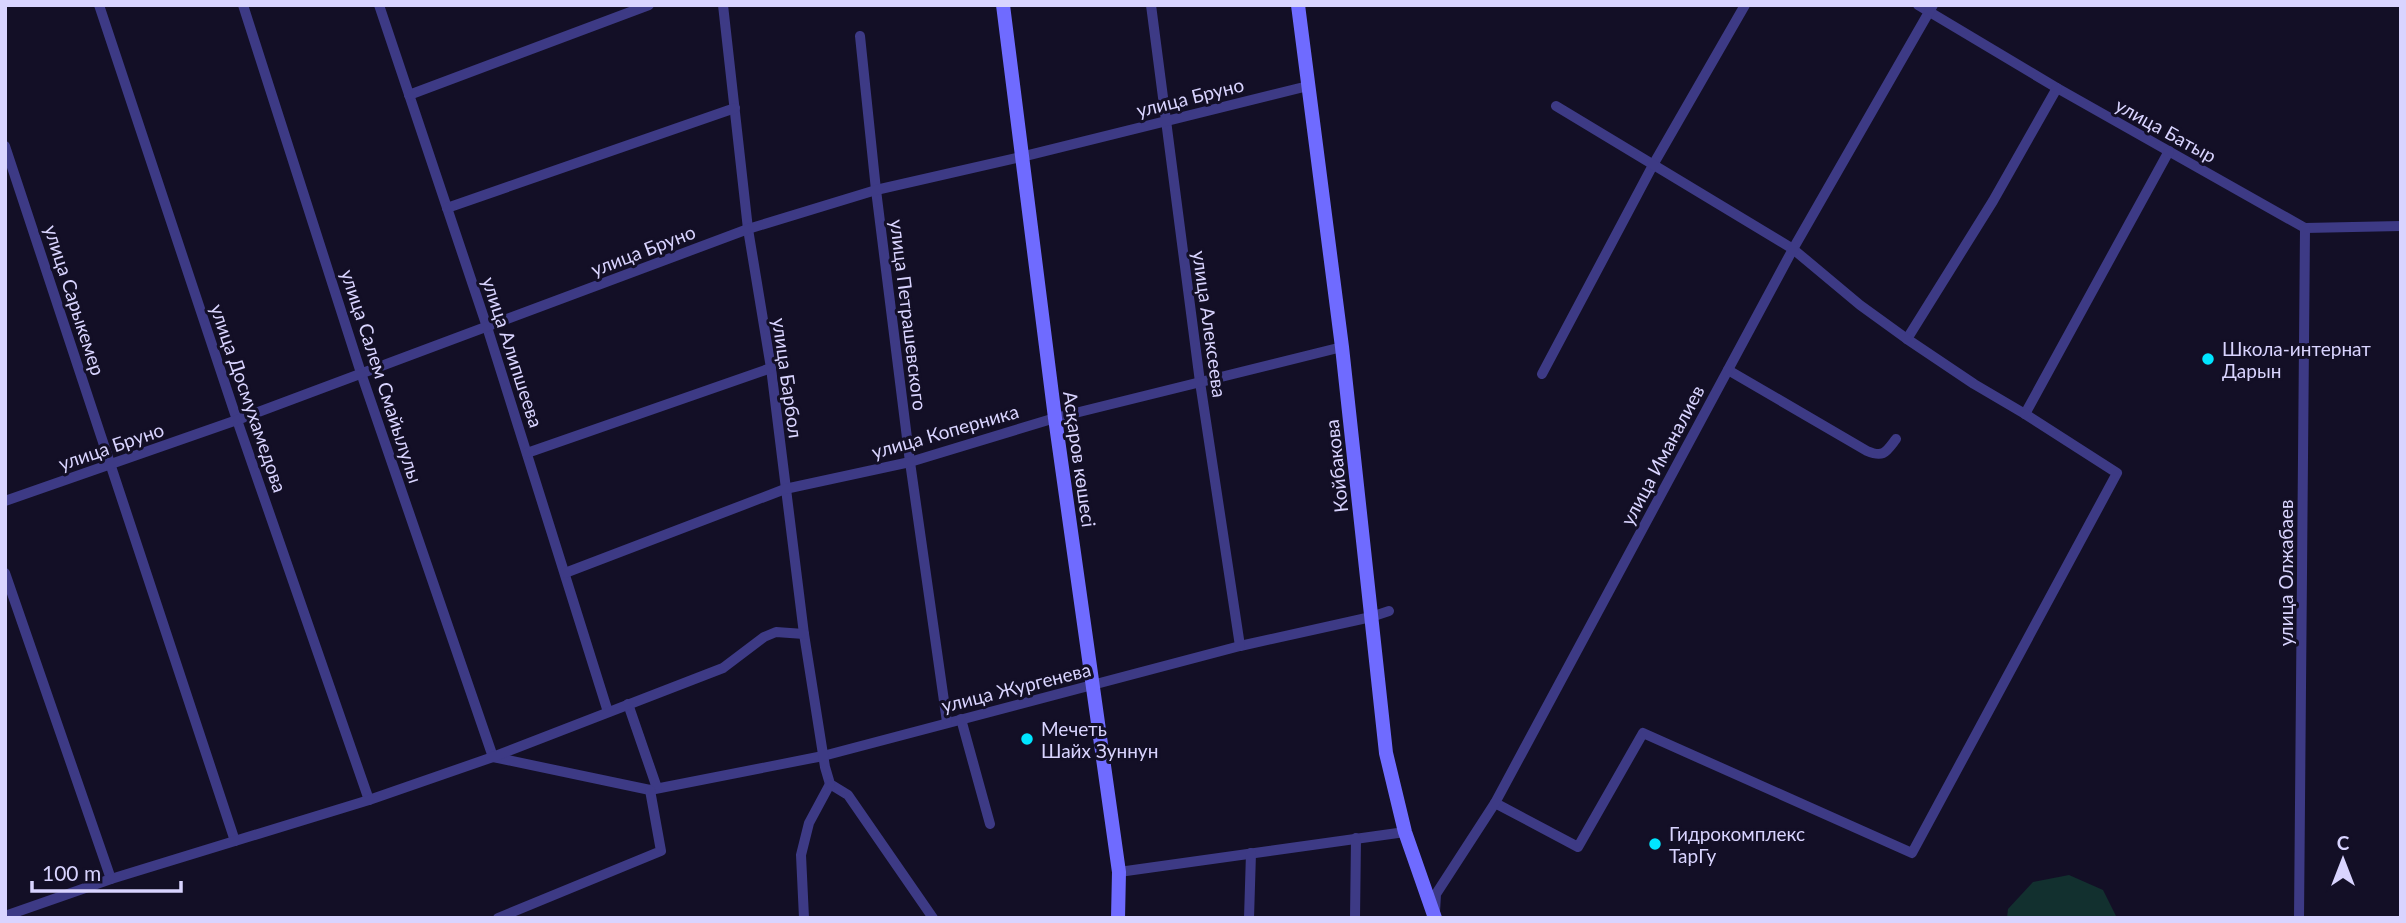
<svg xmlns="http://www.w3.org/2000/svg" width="2406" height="923" viewBox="0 0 2406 923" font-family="Lato,sans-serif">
<rect width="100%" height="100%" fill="#130f26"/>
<path fill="#12302f" d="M 2069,875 L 2103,890 L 2117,918 L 2007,918 L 2008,909 L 2033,882 Z"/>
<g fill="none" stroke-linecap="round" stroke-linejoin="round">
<g stroke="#3d3a85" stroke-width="10">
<path d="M 99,5 L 237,420 L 369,800"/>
<path d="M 243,5 L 361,373 L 493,757 L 650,790 L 823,756 L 1240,646 L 1371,617 L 1389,611"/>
<path d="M 379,5 L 487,327 L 608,712"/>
<path d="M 723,5 L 748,229 L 771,368 L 804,634 L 825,767 L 830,784 L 848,795 L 933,918"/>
<path d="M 1151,5 L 1200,382 L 1240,646"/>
<path d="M 1918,5 L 2057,88 L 2305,228 L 2401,226"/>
<path d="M 860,36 L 876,190 L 910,462 L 947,722"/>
<path d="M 409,95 L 649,5"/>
<path d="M 5,146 L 235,841"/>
<path d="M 447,208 L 735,108"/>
<path d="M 1907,339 L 1993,201 L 2057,88"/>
<path d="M 1728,370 L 1867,451 C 1884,458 1886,452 1896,439"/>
<path d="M 1542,374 L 1653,165 L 1745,5"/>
<path d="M 2025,414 L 2169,151"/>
<path d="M 527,453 L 771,368"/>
<path d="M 5,501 L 237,420 L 748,229 L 876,190 L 1021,157 L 1308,86"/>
<path d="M 5,573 L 111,879"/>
<path d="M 565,573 L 785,489 L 910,462 L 1055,418 L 1342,347"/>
<path d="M 628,704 L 657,788"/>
<path d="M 961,719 L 990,824"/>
<path d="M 1495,803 L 1578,847 L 1643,733 L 1912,853 L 2117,473 L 2025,414 L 1974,384 L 1907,339 L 1860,305 L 1793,249 L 1556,106"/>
<path d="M 1119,872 L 1405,832"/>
<path d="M 1435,912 L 1436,894 L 1495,803 L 1793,249 L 1933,5"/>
<path d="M 5,916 L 111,879 L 369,800 L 493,757 L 723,668 L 764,637 L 776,632 L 804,634"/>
<path d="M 498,918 L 661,851 L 650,790"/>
<path d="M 804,918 L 801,855 L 809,823 L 830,784"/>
<path d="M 1249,918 L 1251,853"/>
<path d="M 1355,918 L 1356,838"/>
<path d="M 2299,918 L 2305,228"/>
</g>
<g stroke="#6f6bff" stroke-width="14">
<path d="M 1003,5 L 1055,418 L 1119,872 L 1118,918"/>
<path d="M 1298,5 L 1342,347 L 1386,753 L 1405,832 L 1435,918"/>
</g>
</g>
<g fill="#00e5ff" stroke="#130f26" stroke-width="2.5">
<circle cx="2208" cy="359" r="7"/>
<circle cx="1027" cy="739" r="7"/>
<circle cx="1655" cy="844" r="7"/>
</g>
<g text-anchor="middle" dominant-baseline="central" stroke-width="6" stroke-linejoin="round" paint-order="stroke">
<g font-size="19" fill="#d9d4ff" stroke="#130f26">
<text transform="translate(1190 97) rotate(-14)">улица Бруно</text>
<text transform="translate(2166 130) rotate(29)">улица Батыр</text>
<text transform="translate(643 250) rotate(-21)">улица Бруно</text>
<text transform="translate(75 300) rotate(72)">улица Сарыкемер</text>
<text transform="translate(909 315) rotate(83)">улица Петрашевского</text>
<text transform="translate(1210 324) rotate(82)">улица Алексеева</text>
<text transform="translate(513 352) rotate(72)">улица Алипшеева</text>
<text transform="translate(382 376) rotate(72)">улица Салем Смайылулы</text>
<text transform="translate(788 378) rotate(82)">улица Барбол</text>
<text transform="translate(249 398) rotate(71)">улица Досмухамедова</text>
<text transform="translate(945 431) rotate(-16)">улица Коперника</text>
<text transform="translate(111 446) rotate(-19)">улица Бруно</text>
<text transform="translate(1662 455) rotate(-62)">улица Иманалиев</text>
<text transform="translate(1080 459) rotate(82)">Асқаров көшесі</text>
<text transform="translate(1336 466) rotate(-96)">Койбакова</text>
<text transform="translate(2285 573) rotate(-90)">улица Олжабаев</text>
<text transform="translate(1016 687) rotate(-14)">улица Жургенева</text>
</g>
<g font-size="19" fill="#d9d4ff" stroke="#130f26" text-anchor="start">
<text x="2222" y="348">Школа-интернат<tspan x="2222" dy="22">Дарын</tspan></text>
<text x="1041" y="728">Мечеть<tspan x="1041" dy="22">Шайх Зуннун</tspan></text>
<text x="1669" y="833">Гидрокомплекс<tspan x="1669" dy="22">ТарГу</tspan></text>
</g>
</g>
<rect width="2406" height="923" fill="none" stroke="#d9d4ff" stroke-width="14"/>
<g transform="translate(2343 860)" stroke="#130f26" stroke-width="5" paint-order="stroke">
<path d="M0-5L12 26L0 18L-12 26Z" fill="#d9d4ff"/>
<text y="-10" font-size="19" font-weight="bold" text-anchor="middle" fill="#d9d4ff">С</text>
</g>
<path d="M32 881v10h149v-10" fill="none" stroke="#d9d4ff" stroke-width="3.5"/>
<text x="42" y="881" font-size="21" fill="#d9d4ff" stroke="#130f26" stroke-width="5" paint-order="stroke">100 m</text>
</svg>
